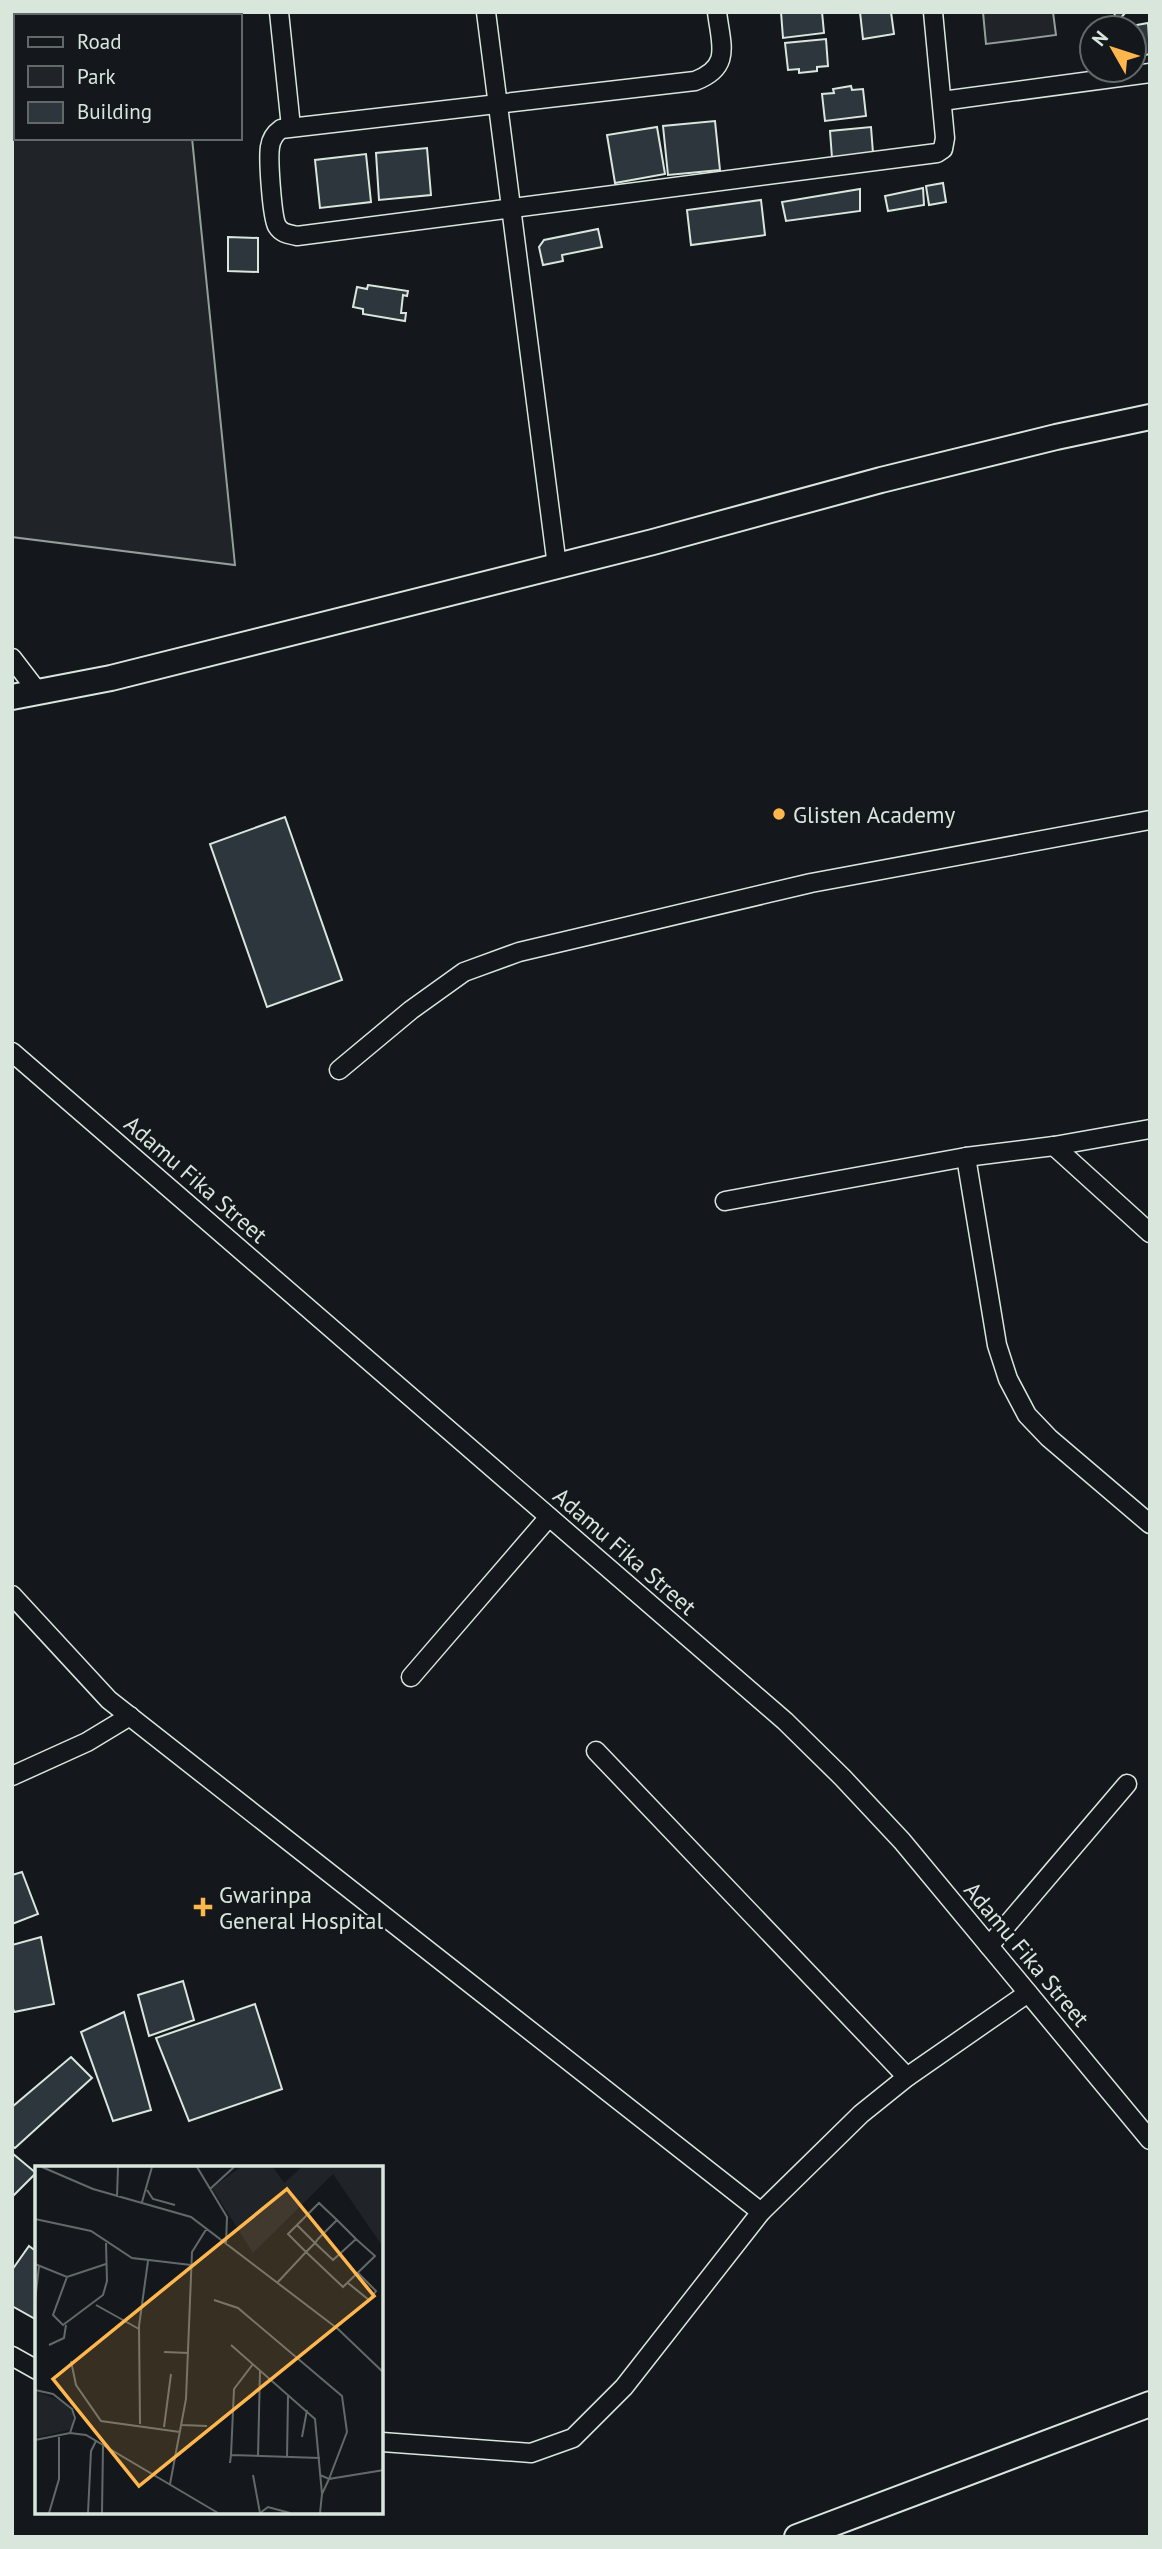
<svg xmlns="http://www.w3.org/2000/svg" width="1162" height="2549" viewBox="0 0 1162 2549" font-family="'PT Sans',sans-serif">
<rect width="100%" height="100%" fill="#14181c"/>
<g fill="#202428" stroke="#939e99" stroke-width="2">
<path d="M 12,12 L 179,12 L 180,16 L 16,16 L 16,138 L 192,138 L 235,565 L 12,537 Z"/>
<path d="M 983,12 L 1053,12 L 1056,35 L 986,44 Z"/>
</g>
<g fill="#2c363c" stroke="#d8e6dc" stroke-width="2">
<path d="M 781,12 L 822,12 L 824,33 L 783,38 Z"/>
<path d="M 860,12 L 891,12 L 894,34 L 863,39 Z"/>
<path d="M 1115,12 L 1126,12 L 1112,28 L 1100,28 L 1097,24 L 1114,20 Z"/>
<path d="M 1148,23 L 1150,54 L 1141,56 L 1134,52 L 1134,28 L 1137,25 Z"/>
<path d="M 826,39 L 828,66 L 817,67 L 817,71 L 799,73 L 799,69 L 788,70 L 785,43 Z"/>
<path d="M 851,86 L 852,90 L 863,89 L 866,116 L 825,121 L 822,94 L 834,93 L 833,89 Z"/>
<path d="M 715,121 L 720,170 L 668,175 L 663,126 Z"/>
<path d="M 657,127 L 665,174 L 615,183 L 607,135 Z"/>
<path d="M 871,127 L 873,153 L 832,158 L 830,131 Z"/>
<path d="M 427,148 L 431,195 L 379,200 L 376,153 Z"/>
<path d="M 366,154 L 371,202 L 320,208 L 315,160 Z"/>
<path d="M 943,183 L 946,202 L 929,205 L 926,186 Z"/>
<path d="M 923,188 L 924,205 L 888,211 L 885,196 Z"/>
<path d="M 860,189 L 860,211 L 786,221 L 782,202 Z"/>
<path d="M 761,200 L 765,235 L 691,245 L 687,210 Z"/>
<path d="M 598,229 L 602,247 L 562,255 L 563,261 L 543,265 L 539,247 L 544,240 Z"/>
<path d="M 228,237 L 258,238 L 258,272 L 228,271 Z"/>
<path d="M 368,285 L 408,291 L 407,296 L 403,295 L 401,313 L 406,313 L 405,321 L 363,314 L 363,309 L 353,307 L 357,287 L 367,289 Z"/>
<path d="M 285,817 L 342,980 L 267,1007 L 210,844 Z"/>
<path d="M 22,1872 L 38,1914 L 12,1924 L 12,1875 Z"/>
<path d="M 41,1937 L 54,2004 L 14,2012 L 12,2005 L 12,1945 Z"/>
<path d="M 183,1981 L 194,2020 L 149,2036 L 138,1995 Z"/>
<path d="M 255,2004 L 282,2089 L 189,2121 L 156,2038 Z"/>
<path d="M 124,2012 L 151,2110 L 113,2121 L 81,2032 Z"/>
<path d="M 71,2057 L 92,2078 L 15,2148 L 12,2146 L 12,2107 Z"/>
<path d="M 12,2153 L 36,2173 L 12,2197 Z"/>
<path d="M 29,2246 L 37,2252 L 37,2320 L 12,2306 L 12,2270 Z"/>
</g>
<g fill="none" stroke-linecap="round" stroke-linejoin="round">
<defs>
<g id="street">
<path d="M 279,12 L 291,127"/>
<path d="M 486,12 L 557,566"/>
<path d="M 717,12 C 721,45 732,67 695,81 L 281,129 C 274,134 271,139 270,147 C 268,159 272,217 277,226 C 282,234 289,234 297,236 L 937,153 L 943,149 L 945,138 L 933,12"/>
<path d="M 942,101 L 1150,73"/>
<path d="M 12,658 L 38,692"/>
<path d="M 12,1052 L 785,1721 L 843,1778 L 902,1841 L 1150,2140"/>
<path d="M 339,1070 L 411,1010 L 464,972 L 519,952 L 811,883 L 1150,820"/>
<path d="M 1054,1146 L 1150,1233"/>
<path d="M 966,1157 L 997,1345 L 1008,1379 L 1027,1415 L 1049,1438 L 1150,1524"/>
<path d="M 725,1201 L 966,1157 L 1054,1146 L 1150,1129"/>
<path d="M 12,1595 L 109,1700 L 761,2212"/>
<path d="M 411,1677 L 549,1517"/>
<path d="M 596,1751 L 907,2077"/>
<path d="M 12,1776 L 87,1742 L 130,1716"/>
<path d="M 989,1946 L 1127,1784"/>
<path d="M 12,2356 L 37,2370"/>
<path d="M 382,2442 L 531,2453 L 573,2438 L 624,2387 L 761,2212 L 861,2114 L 907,2077 L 1028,1993"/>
</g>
<g id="secondary">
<path d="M 12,697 L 111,678 L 653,542 L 881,480 L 1056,437 L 1150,417"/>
<path d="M 797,2537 L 1150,2404"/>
</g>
</defs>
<use href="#street" stroke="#d8e6dc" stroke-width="21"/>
<use href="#secondary" stroke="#d8e6dc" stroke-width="28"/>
<use href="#street" stroke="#14181c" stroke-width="18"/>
<use href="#secondary" stroke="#14181c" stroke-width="24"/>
</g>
<g fill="#ffb74d" stroke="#14181c" stroke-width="2.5">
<circle cx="779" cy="814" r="7"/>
<path d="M199.5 1896.5h7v7h7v7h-7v7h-7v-7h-7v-7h7z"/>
</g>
<g text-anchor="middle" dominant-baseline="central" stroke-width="5" stroke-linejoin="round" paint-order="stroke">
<g font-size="23" fill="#d8e6dc" stroke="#14181c" text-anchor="start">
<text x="793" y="814">Glisten Academy</text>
<text x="219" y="1894">Gwarinpa<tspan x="219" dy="26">General Hospital</tspan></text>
</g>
<g font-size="23" fill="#d8e6dc" stroke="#14181c">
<text transform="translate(196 1179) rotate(41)">Adamu Fika Street</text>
<text transform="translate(625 1551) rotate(41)">Adamu Fika Street</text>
<text transform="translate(1027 1954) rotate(50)">Adamu Fika Street</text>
</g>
</g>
<g transform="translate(35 2166)">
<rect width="348" height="348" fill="#14181c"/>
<path d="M 206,1 L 238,1 L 249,17 L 267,1 L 348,1 L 348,81 L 298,8 L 218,87 L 177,22 ZM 0,225 L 29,236 L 38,247 L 37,263 L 0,272 Z" fill="#202428"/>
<path fill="none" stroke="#626a69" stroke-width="2" d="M 7,1 L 58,23 L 156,51 L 303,163 L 349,207M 162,1 L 192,51 L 191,78M 175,23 L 199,1M 112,24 L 118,33 L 140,39M 82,30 L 83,1M 107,36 L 117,1M 0,53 L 56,65 L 97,92 L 156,99M 302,54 L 321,73M 0,98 L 32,111 L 71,98M 32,111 L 18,149 L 28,159 L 68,129 L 72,115 L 71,77M 242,117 L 271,86 L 280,77 L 283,73 L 302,54 L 284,37 L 253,68 L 271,86 L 308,121 L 340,90 L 321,73 L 298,94 L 297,93 L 280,77 L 262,59M 313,117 L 334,134 L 341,125 L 323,107M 179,134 L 203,142 L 307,230 L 312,266 L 294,313 L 285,309M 0,135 L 4,100M 61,139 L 104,163M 14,179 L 29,172 L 31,159M 196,179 L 280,253 L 287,328M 129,186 L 154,187M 36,195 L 41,219 L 66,255 L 145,266M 0,224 L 18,228 L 37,243 L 40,252 L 35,267M 105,258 L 104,160 L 113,95M 147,259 L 172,260M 129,261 L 136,208M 267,271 L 272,244M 0,274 L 35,267 L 51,269 L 183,347M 196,289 L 199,223 L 218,198M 223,290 L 225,205M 252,292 L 253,230M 195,297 L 196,289 L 285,292M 218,309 L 225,347M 135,318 L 151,233 L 157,86 L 172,62M 14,347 L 24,313 L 24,271M 53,347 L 56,285 L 61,275M 67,347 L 68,279M 225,347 L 233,341 L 255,347M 285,347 L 287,328 L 294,313 L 349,304"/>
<path fill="#ffb74d" fill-opacity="0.15" stroke="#ffb74d" stroke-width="3.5" d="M 252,23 L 339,130 L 104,320 L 18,213 Z"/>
<rect width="348" height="348" fill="none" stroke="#d8e6dc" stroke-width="3.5"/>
</g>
<rect width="1162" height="2549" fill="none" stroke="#d8e6dc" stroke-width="28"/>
<rect x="14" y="14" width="228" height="126" fill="#14181c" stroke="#626a69" stroke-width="2"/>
<rect x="28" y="37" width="35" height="10" fill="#14181c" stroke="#626a69" stroke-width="2"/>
<text x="77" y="49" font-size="21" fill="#d8e6dc">Road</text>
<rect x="28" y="66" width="35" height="21" fill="#202428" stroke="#626a69" stroke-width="2"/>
<text x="77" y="84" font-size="21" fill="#d8e6dc">Park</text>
<rect x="28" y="102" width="35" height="21" fill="#2c363c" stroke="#626a69" stroke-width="2"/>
<text x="77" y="119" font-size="21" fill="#d8e6dc">Building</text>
<g transform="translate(1113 49) rotate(309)"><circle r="33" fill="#14181c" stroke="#626a69" stroke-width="2"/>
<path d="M0-5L12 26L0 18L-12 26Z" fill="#ffb74d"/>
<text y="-10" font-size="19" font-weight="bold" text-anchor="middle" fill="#d8e6dc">N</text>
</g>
</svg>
